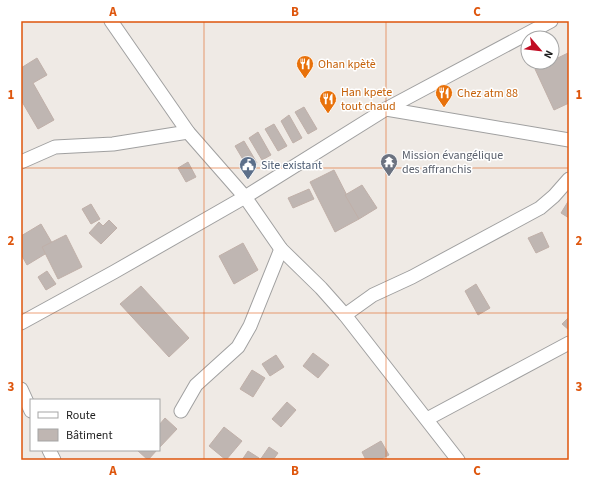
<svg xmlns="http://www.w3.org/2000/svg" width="590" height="481" viewBox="0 0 590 481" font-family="'Source Sans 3',sans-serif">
<rect width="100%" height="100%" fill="#efeae5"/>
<g fill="#bfb6b2" stroke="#c0b0a9">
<path d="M 568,53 L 569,103 L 554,110 L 535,69 Z"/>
<path d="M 37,58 L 47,75 L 33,83 L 54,120 L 38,129 L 21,100 L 21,68 Z"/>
<path d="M 304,107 L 317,129 L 308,134 L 295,112 Z"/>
<path d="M 289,115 L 302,138 L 293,143 L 281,121 Z"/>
<path d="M 274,124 L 287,146 L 278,151 L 265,129 Z"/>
<path d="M 258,132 L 271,155 L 262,160 L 249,138 Z"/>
<path d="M 244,141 L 257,163 L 248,168 L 235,146 Z"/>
<path d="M 188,162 L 196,177 L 186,182 L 178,168 Z"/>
<path d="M 334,170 L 359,219 L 335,232 L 310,182 Z"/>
<path d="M 362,185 L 377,208 L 359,219 L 345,195 Z"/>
<path d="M 309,189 L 314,199 L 293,208 L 288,198 Z"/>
<path d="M 569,200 L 569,218 L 561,213 Z"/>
<path d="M 91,204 L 100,219 L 91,224 L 82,209 Z"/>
<path d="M 109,220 L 117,228 L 101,244 L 89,233 L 99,222 L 103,226 Z"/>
<path d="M 41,224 L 55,248 L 27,265 L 21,254 L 21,236 Z"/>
<path d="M 542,232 L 549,247 L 536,253 L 528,238 Z"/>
<path d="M 66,235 L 82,267 L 58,279 L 42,247 Z"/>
<path d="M 243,243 L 258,270 L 234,284 L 219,256 Z"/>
<path d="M 47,271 L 56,284 L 46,290 L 38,277 Z"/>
<path d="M 476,284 L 490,308 L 478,315 L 465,291 Z"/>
<path d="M 141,286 L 189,338 L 169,357 L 120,304 Z"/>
<path d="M 569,317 L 569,330 L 562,324 Z"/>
<path d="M 313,353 L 329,365 L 318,378 L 303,366 Z"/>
<path d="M 276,355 L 284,367 L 270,376 L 262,364 Z"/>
<path d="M 252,370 L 265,378 L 253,397 L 240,389 Z"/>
<path d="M 287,402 L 296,410 L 281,427 L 272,419 Z"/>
<path d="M 165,418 L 177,429 L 159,448 L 159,425 Z"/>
<path d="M 224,427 L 242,441 L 226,460 L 209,446 Z"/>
<path d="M 381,441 L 389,455 L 379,460 L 366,460 L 362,452 Z"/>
<path d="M 269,447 L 278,453 L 273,460 L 260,460 Z"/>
<path d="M 137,450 L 157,450 L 148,460 Z"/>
<path d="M 248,451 L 259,458 L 258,460 L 242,460 Z"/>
</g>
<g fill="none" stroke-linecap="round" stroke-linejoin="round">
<defs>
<g id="minor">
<path d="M 111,21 L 188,132 L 245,197 L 281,249 L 321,288 L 345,315 L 458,460"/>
<path d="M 386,109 L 569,140"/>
<path d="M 21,162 L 55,147 L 113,144 L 188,132"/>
<path d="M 345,315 L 373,295 L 412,277 L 540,208 L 554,196 L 569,179"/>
<path d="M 21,323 L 114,272 L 245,197 L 386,109 L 551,21"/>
<path d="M 21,389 L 31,411"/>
<path d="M 181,411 L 196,385 L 238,347 L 250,326 L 281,249"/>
<path d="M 427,419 L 569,343"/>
<path d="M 49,450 L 54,460"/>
</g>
</defs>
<use href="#minor" stroke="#a0a0a0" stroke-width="15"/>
<use href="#minor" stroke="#fff" stroke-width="13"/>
</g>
<path fill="none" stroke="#de560d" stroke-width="1" stroke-opacity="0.55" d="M 204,21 L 204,460M 386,21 L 386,460M 21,168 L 569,168M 21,313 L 569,313"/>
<defs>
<symbol id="restaurant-pin" viewBox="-11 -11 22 30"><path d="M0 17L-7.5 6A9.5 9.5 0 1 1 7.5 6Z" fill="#e8710a" stroke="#fff"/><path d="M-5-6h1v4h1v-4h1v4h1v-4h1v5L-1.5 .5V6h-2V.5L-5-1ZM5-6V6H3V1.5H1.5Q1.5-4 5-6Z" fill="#fff"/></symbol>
<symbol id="temple-pin" viewBox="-11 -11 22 30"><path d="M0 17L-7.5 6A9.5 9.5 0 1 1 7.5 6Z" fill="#6b7280" stroke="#fff"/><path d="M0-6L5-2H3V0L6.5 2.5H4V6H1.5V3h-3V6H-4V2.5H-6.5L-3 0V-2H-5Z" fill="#fff"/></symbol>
<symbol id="civic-pin" viewBox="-11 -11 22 30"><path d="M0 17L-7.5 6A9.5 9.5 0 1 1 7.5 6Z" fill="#5c6f8a" stroke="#fff"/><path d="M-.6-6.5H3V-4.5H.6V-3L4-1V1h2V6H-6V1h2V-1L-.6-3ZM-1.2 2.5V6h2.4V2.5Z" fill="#fff"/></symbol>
</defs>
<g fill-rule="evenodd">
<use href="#restaurant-pin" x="295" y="54" width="20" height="27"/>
<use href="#restaurant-pin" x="434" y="83" width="20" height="27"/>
<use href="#restaurant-pin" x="318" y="89" width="20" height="27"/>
<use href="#temple-pin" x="379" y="152" width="20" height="27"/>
<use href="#civic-pin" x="238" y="155" width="20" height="27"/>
</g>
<g text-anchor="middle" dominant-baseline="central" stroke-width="3" stroke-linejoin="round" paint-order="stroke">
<g font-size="12" fill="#c56008" stroke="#fff" text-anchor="start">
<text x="318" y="64">Ohan kpètè</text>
<text x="341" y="92">Han kpete<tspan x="341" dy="14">tout chaud</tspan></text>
<text x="457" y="93">Chez atm 88</text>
</g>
<g font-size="12" fill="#5b616d" stroke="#fff" text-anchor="start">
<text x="402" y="155">Mission évangélique<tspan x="402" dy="14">des affranchis</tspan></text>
</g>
<g font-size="12" fill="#4e5e75" stroke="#fff" text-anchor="start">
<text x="261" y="165">Site existant</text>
</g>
</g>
<rect width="590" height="481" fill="none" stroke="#ffffff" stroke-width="44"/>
<rect x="30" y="399" width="130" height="52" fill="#ffffff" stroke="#a5a5a5"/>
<rect x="38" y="412" width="20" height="6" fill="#ffffff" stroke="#a5a5a5"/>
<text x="66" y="419" font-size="12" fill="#1f1f1f">Route</text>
<rect x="38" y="429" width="20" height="12" fill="#bfb6b2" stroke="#a5a5a5"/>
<text x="66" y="439" font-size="12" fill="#1f1f1f">Bâtiment</text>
<g transform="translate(540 50) rotate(118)"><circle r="19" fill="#ffffff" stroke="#a5a5a5"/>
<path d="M0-3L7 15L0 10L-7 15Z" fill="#c10c23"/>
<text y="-6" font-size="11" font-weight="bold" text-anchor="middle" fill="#1f1f1f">N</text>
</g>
<rect x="22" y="22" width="546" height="437" fill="none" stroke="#de560d" stroke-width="1.5"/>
<g font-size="13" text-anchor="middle" font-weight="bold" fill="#de560d">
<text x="113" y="16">A</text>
<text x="295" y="16">B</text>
<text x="477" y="16">C</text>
<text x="11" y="99">1</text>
<text x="579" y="99">1</text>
<text x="11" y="245">2</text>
<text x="579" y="245">2</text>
<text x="11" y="391">3</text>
<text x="579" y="391">3</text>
<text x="113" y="475">A</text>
<text x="295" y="475">B</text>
<text x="477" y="475">C</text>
</g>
</svg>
